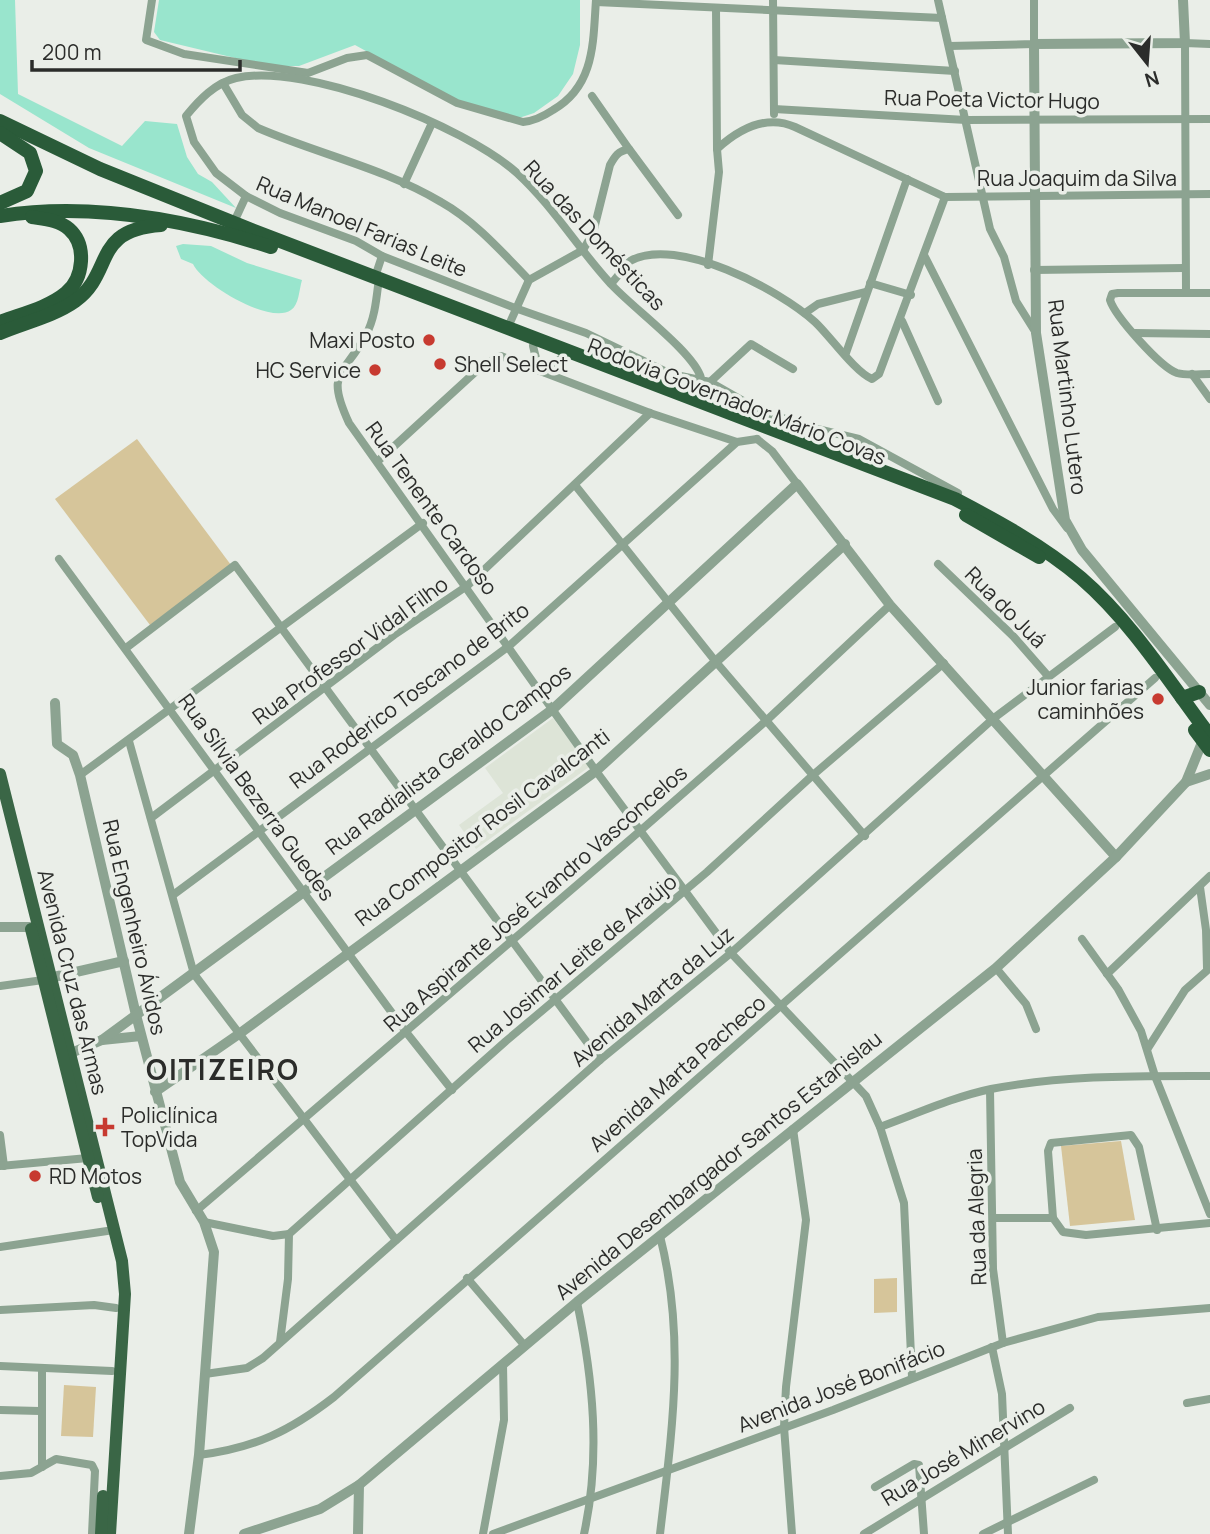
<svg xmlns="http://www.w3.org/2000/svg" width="1210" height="1534" viewBox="0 0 1210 1534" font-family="Manrope,sans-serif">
<rect width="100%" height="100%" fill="#eaeee8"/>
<path fill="#dde4d7" d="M 553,718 L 589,767 L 476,849 L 459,825 L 503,793 L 485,768 Z"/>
<g fill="#d6c59a">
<path d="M 137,439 L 231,565 L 150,625 L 55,499 Z"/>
<path d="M 1121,1141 L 1135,1220 L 1070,1226 L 1061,1146 Z"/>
<path d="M 897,1278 L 897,1312 L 874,1313 L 874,1279 Z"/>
<path d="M 64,1385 L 96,1387 L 93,1437 L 61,1436 Z"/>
</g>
<g fill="#99e5cd">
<path d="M 0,0 L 15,0 L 18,94 L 122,146 L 145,121 L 177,124 L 187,157 L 198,174 L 212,182 L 236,208 L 89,148 L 0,94 Z"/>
<path d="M 159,0 L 580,0 L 580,45 L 573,74 L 558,96 L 534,113 L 516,119 L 464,105 L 355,45 L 299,66 L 269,66 L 160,40 L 154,32 Z"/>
<path d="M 183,244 L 211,246 L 247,263 L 302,280 C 299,290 299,305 291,310 C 270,325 202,284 193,264 L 181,259 L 176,246 Z"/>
</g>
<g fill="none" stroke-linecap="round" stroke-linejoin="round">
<g stroke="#8ca391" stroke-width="8">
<path d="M 152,0 L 146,40 L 184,54 L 308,73 L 347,58 L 367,55 L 457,103 L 523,122 C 534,121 544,116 553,110 C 595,86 593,42 596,0"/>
<path d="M 773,0 L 774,114"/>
<path d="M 938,0 L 990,229 L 1004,257 L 1016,301 L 1036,333"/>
<path d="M 596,2 L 942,18"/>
<path d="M 716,8 L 717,149"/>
<path d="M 949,46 L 1034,44 L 1034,0"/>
<path d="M 774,60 L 955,71"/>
<path d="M 223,83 L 242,115 L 258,128 C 318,154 384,168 441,202 C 475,221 502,252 529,280"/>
<path d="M 592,96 L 629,149"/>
<path d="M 774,109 L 966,120 L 1210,119"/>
<path d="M 404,184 L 432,123"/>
<path d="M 234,222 L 246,196"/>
<path d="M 583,250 L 593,233 L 610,165 C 615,156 618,151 629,149 L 678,215"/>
<path d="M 924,255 L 1053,509 L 1067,528"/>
<path d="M 708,265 L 719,172 L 717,149 C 739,129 766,114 795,127 L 945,197 L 1210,194"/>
<path d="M 1034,270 L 1184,268"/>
<path d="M 375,277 L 382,256"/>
<path d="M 870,283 L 911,295"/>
<path d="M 611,284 L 630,261 C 677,235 780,290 815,322 C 830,336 855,372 872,379 L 879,374 L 945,197"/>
<path d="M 378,286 C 376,303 374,320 366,335 C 343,377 325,371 349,423 L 596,771 L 731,953 L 866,1096 L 880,1127 L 904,1203 L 912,1377"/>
<path d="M 1186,293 L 1185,43 L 1210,44"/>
<path d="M 1210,293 L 1118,293 L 1112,294 L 1110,300 C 1115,316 1160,367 1177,373 C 1187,376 1200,374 1210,374"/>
<path d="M 805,313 L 818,304 L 866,292"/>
<path d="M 902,321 L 938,401"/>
<path d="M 508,327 L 529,280 L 583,250"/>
<path d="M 1134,333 L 1210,334"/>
<path d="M 533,346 L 539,370"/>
<path d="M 846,353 L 907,179"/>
<path d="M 544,372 L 563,357"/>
<path d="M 1192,374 L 1210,399"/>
<path d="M 701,378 C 694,352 630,306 610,283 C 577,247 553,206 517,173 C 464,126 306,62 236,78 C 215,83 199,100 186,116 L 194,142 L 216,173 L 246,196 L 280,213 L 356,241 L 382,256 L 515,308 L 586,333 L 671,374 L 710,382 L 759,410 L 809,427 L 859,439 L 958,493"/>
<path d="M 710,382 L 751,344 L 793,369"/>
<path d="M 757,439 L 772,451 L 797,484"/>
<path d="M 378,461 L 484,364 L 501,356 L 650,413 L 737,442"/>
<path d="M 575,485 L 716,662 L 865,836"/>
<path d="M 59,559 L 406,1032 L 452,1090"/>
<path d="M 938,564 L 1013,636 L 1048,676"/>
<path d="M 126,648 L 235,565 L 600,1060"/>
<path d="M 129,741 L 194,974 L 396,1240"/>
<path d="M 80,775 L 423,523"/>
<path d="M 151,818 L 394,635 L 467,586 L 650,413"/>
<path d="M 1200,887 L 1206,930 L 1207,968"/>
<path d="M 173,895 L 509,646 L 737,442 L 757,439"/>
<path d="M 1082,939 L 1118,989 L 1141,1031 L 1155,1076 L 1210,1214"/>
<path d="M 996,968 L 1026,1004 L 1036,1029"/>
<path d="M 1107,974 L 1210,876"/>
<path d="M 0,986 L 43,980"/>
<path d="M 1148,1048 L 1185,990 L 1210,968"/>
<path d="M 990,1090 L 993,1269 L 1003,1343"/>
<path d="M 880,1127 C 916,1114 953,1097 991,1089 C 1063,1075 1137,1076 1210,1076"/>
<path d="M 0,1135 L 4,1166"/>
<path d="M 0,1166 L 88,1158"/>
<path d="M 196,1211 L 640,831 L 767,720 L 890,605"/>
<path d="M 993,1218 L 1053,1218 L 1063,1232 L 1086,1235 L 1210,1223"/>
<path d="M 1053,1218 L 1048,1151 L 1051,1143 L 1131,1135 L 1139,1147 L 1157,1230"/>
<path d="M 204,1222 L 273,1236 L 289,1234 L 506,1041 L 707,872 L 813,775 L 944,663"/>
<path d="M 660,1236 C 686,1338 672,1431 660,1534"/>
<path d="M 0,1247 L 107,1231"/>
<path d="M 467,1278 L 525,1346"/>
<path d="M 577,1302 C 593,1379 601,1456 584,1534"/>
<path d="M 0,1310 L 94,1305 L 116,1308"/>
<path d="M 280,1342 L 288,1279 L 289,1234"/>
<path d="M 992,1347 L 1002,1394 L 1008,1534"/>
<path d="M 0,1366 L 112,1371"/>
<path d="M 205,1374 L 247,1368 L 263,1358 L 600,1060 L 731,953 L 994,718 L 1115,627"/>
<path d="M 1187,1403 L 1210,1399"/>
<path d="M 0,1410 L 40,1411"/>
<path d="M 199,1455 C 255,1448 290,1431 334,1397 L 1155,678"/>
<path d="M 42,1467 L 42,1368"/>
<path d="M 0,1476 L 31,1473 L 56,1459 L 92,1465 L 95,1471 L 92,1534"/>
<path d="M 875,1487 L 914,1464 L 919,1465 L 924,1534"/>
<path d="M 483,1534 L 504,1420 L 503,1364"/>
<path d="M 493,1534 L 833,1410 L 1003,1343 L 1098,1317 L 1210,1308"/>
<path d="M 792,1534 L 784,1427 L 786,1387 L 806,1220 L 793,1129"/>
<path d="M 864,1534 L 1070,1408"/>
<path d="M 983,1534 L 1094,1480"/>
</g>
<g stroke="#8ca391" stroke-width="10">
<path d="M 1183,0 L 1185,43 L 1034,44 L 1036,333 L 1065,520 L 1082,550 L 1210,705"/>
<path d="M 55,703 L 57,744 L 73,755 L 80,775 L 136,1015 L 180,1182 L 204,1222 L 214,1252 L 199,1455 L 189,1534"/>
<path d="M 1186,782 L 1210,774"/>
<path d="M 0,927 L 30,927"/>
<path d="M 45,979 L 124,961"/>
<path d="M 102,1040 L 141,1036"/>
<path d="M 64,1056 L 102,1040 L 553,709 L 797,484 L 890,605 L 1116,857"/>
<path d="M 155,1092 L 239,1034 L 596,771 L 845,544"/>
<path d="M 244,1534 L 320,1509 L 359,1485 L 577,1302 L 996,968 L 1116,857 L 1186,782 L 1203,740"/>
<path d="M 358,1534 L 359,1485"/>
</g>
<g stroke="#3a6646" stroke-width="12">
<path d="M 0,774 L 122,1261 L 125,1294 L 110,1534"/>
<path d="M 31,929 L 98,1197"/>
<path d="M 101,1534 L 103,1496"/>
</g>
<g stroke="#2a5b39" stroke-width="14">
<path d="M 0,121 L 100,169 L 254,231 L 955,499 C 999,522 1043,546 1081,578 C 1132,622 1170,683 1210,736"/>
<path d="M 0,133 L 30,153 L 36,171 L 27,191 L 0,203"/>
<path d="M 0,216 C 91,202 184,219 271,247"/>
<path d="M 0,322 C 21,314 48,308 66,293 C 84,278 87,245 69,229 C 59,220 44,219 32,217"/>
<path d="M 0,333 C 23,323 54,316 75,301 C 115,272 91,230 161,225"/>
<path d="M 966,515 L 1039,557"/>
<path d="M 1182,698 L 1199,692"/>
<path d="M 1195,730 L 1210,750"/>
</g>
</g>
<g fill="#c73a30" stroke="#eaeee8" stroke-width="2.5">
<circle cx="429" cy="340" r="7"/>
<circle cx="440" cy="364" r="7"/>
<circle cx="375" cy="370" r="7"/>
<circle cx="1158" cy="699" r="7"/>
<path d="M101.5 1116.5h7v7h7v7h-7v7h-7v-7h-7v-7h7z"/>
<circle cx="35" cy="1176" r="7"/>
</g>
<g text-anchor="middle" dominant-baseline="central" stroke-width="7" stroke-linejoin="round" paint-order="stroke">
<g font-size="21" fill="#2b2c2a" stroke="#eaeee8">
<text transform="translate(992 99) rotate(1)">Rua Poeta Victor Hugo</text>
<text x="1077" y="178">Rua Joaquim da Silva</text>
<text transform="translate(362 226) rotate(23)">Rua Manoel Farias Leite</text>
<text transform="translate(595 235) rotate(47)">Rua das Domésticas</text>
<text transform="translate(1068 397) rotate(83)">Rua Martinho Lutero</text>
<text transform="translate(737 401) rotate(21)">Rodovia Governador Mário Covas</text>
<text transform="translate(432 508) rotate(54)">Rua Tenente Cardoso</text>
<text transform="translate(1006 607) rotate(45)">Rua do Juá</text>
<text transform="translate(350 650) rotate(-36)">Rua Professor Vidal Filho</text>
<text transform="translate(409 695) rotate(-37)">Rua Roderico Toscano de Brito</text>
<text transform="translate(448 759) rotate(-37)">Rua Radialista Geraldo Campos</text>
<text transform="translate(257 797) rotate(54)">Rua Sílvia Bezerra Guedes</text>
<text transform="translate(482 827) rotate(-37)">Rua Compositor Rosil Cavalcanti</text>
<text transform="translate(535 898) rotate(-41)">Rua Aspirante José Evandro Vasconcelos</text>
<text transform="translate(135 927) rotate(77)">Rua Engenheiro Ávidos</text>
<text transform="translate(572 963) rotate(-40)">Rua Josimar Leite de Araújo</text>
<text transform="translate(73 982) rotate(76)">Avenida Cruz das Armas</text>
<text transform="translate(652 996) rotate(-40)">Avenida Marta da Luz</text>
<text transform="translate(677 1073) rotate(-41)">Avenida Marta Pacheco</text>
<text transform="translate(718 1165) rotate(-39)">Avenida Desembargador Santos Estanislau</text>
<text transform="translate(976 1217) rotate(-92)">Rua da Alegria</text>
<text transform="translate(841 1386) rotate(-21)">Avenida José Bonifácio</text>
<text transform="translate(963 1452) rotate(-31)">Rua José Minervino</text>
</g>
<g font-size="21" fill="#2b2c2a" stroke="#eaeee8" text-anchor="end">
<text x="415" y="340">Maxi Posto</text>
<text x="454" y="364" text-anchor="start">Shell Select</text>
<text x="361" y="370">HC Service</text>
<text x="1144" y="687">Junior farias<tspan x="1144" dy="24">caminhões</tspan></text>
<text x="121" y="1115" text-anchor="start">Policlínica<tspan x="121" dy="24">TopVida</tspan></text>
<text x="49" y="1176" text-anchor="start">RD Motos</text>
</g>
<g font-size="28" font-weight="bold" letter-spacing="2" fill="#2b2c2a" stroke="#eaeee8">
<text x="223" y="1069">OITIZEIRO</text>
</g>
</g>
<g transform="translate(1147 63) rotate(163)" stroke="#eaeee8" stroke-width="5" paint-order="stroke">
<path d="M0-5L12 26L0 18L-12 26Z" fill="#2b2c2a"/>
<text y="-10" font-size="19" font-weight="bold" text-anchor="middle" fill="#2b2c2a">N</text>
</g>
<path d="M32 60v10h208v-10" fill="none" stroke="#2b2c2a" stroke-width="3.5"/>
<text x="42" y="60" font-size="21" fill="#2b2c2a" stroke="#eaeee8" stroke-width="5" paint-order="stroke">200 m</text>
</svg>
